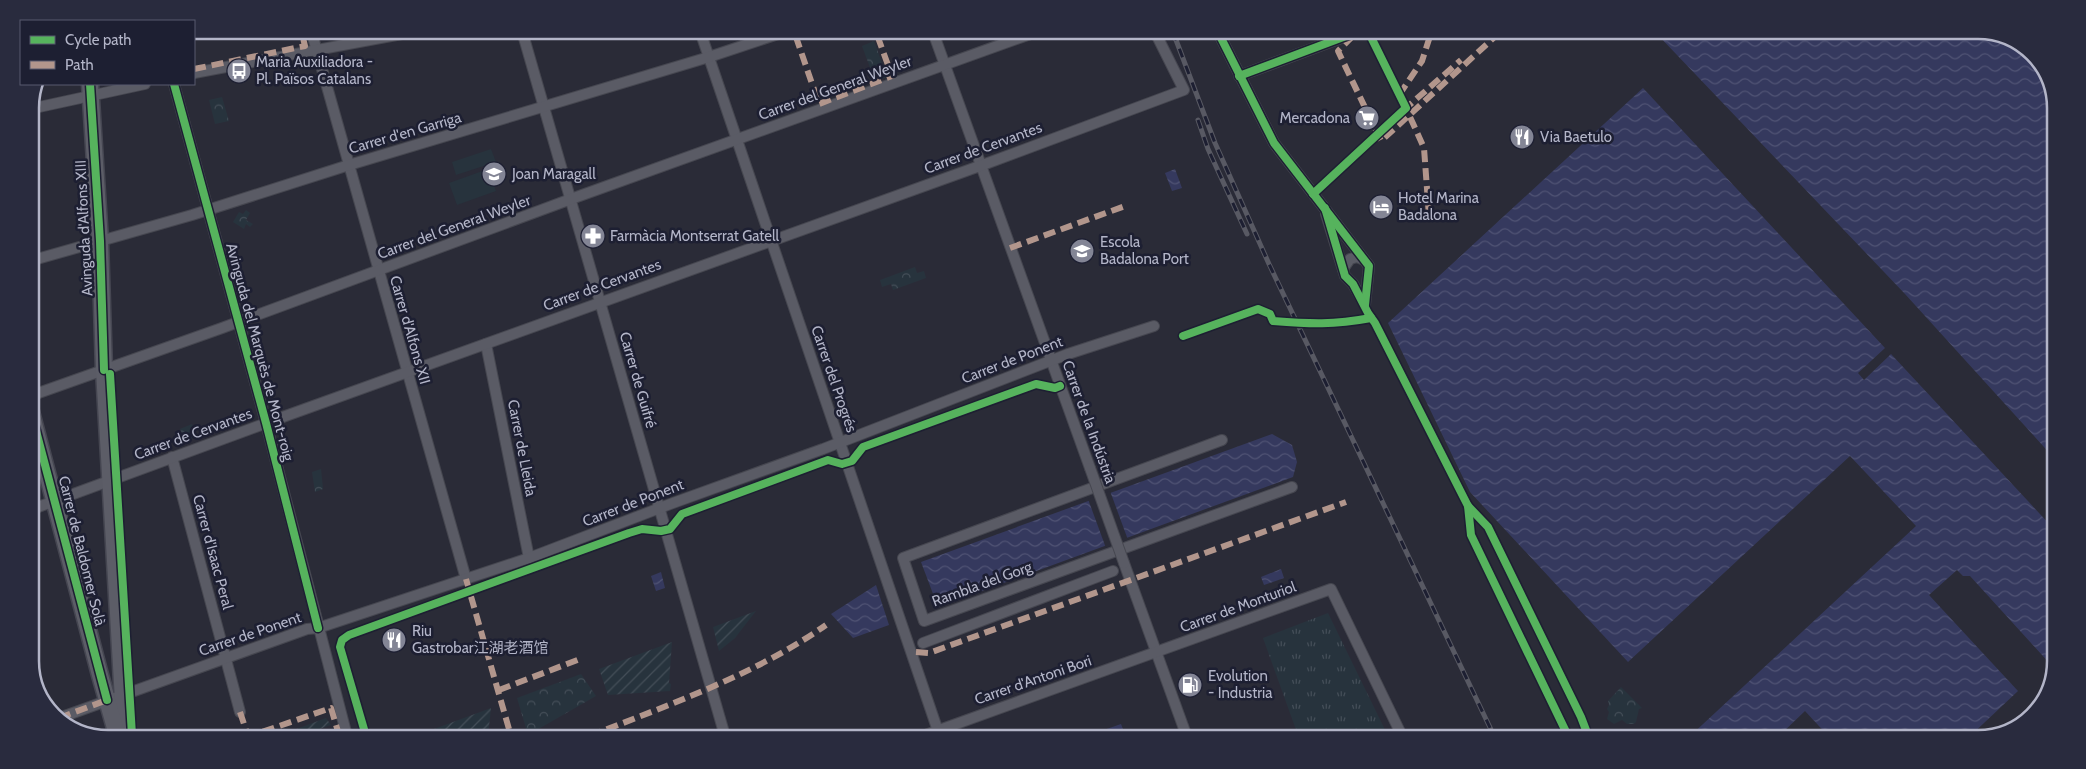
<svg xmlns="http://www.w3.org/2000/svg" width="2086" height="769" viewBox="0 0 2086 769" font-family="Cabin,'Noto Sans SC',sans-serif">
<defs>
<pattern id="grass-tufts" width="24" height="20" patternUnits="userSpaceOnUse" patternTransform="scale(1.25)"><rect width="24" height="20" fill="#27333d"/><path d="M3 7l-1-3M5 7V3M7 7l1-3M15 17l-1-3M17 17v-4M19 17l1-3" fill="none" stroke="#444e58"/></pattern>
<pattern id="forest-crowns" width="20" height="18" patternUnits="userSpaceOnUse" patternTransform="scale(1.25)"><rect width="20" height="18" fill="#27333d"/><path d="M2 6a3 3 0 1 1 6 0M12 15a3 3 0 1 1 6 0" fill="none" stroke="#444e58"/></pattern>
<pattern id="garden-furrows" width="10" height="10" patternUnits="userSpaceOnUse" patternTransform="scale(1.25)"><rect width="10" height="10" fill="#27333d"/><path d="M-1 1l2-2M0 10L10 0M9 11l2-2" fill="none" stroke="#444e58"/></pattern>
<pattern id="water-waves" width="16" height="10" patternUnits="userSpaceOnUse" patternTransform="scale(1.25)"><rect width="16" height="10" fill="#35395e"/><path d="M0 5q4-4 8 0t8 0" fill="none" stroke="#505374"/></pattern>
</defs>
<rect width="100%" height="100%" fill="#2a2b37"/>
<path fill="url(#grass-tufts)" d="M 1328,613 L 1389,738 L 1299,738 L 1263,638 Z"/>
<g fill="url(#forest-crowns)">
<path d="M 874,41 L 887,77 L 875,81 L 862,46 Z"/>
<path d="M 222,97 L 229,121 L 215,124 L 209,100 Z"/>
<path d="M 246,210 L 250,213 L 246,220 L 253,224 L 250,227 L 246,224 L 244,229 L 233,222 L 239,212 L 243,214 Z"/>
<path d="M 915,267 L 917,273 L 924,271 L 926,278 L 893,290 L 891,284 L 882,287 L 880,280 Z"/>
<path d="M 192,424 L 197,437 L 185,441 L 180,429 Z"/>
<path d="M 321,469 L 323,489 L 315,492 L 312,472 Z"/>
<path d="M 581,674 L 596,696 L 528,735 L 517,698 Z"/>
<path d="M 1621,687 L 1642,708 L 1639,709 L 1636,722 L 1634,724 L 1627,724 L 1622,720 L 1614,724 L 1607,719 L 1609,712 L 1607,709 L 1609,705 L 1608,701 Z"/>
</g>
<g fill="url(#garden-furrows)">
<path d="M 756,611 L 735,638 L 719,651 L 713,627 Z"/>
<path d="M 672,642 L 669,683 L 671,684 L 670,691 L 608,695 L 599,669 Z"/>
<path d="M 491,708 L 488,736 L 415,736 Z"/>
<path d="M 326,718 L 331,725 L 303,735 L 280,735 Z"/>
</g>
<g fill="#27333d">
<path d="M 491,149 L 496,162 L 456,175 L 452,162 Z"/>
<path d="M 488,169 L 496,191 L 457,205 L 449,183 Z"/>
</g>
<g fill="url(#water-waves)">
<path d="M 1656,33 L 2003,34 L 2040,60 L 2056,103 L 2053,457 L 1905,294 Z"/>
<path d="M 1643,88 L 1885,348 L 1858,373 L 1864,380 L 1891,354 L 2053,528 L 2052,666 L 1970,576 L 1963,576 L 1957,570 L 1929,595 L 2018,691 L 1967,739 L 1831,739 L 1805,711 L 1780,735 L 1782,739 L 1688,738 L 1916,526 L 1850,456 L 1628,662 L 1470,492 L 1388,323 Z"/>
<path d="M 1175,169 L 1182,188 L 1172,191 L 1165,173 Z"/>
<path d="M 1272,434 L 1292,445 L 1297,462 L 1293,477 L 938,607 L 921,562 Z"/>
<path d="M 1281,569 L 1284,578 L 1264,585 L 1261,577 Z"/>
<path d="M 661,572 L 665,588 L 656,591 L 651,576 Z"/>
<path d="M 876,585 L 889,625 L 853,638 L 831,614 Z"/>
<path d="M 1121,724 L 1124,732 L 1110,737 L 1103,737 L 1101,731 Z"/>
</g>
<path fill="#2a2b37" d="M 1110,491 L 1128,540 L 1106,548 L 1088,499 Z"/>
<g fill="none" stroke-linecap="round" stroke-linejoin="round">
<defs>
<g id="street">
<path d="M 311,30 L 466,579"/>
<path d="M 522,31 L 725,736"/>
<path d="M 700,31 L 940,737"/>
<path d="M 933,32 L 1090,468"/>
<path d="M 1218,32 L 1274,143 L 1369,266 L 1365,305"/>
<path d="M 194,73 L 418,31"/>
<path d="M 1239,76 L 1352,34"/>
<path d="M 174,84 L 266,423 L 347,736"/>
<path d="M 30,109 L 145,84"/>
<path d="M 1326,214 L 1345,276 L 1353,284 L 1365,305"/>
<path d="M 30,261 L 192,215 L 349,165 L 709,57 L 787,31"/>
<path d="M 1343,269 L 1350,259 L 1357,257 L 1364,260"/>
<path d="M 486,344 L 529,558"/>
<path d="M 30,396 L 222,328 L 571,199 L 1036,32"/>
<path d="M 1222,440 L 903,558 L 924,621 L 1292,487"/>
<path d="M 172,457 L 240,712"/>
<path d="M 30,510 L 280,418 L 988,163 L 1184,90 L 1155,32"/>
<path d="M 1124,563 L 1187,737"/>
<path d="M 923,643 L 1113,571"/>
<path d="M 59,718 L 307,629 L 318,628 L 529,558 L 673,503 L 823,449 L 1068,354 L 1154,326"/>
<path d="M 920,737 L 1331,589 L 1403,738"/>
</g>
<g id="primary">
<path d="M 90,84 L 100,241 L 104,370 L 125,735"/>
<path d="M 30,408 L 100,675 L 117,735"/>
</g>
</defs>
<use href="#street" stroke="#464750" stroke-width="12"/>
<use href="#primary" stroke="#454651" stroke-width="19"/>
<use href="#street" stroke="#5a5b65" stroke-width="10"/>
<use href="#primary" stroke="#5c5d67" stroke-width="16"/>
<defs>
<g id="rail">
<path d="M 1173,32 L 1215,143 L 1269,264 L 1495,738"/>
<path d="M 1198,120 L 1208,149 L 1247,234"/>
</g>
</defs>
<use href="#rail" stroke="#585963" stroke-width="5"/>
<use href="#rail" stroke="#1d1f32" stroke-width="3" stroke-dasharray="9" stroke-linecap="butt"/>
<defs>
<path id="street-bridge" d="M 1090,468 L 1124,563"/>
</defs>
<use href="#street-bridge" stroke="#464750" stroke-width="12" stroke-linecap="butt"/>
<use href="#street-bridge" stroke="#5a5b65" stroke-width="10"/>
<g stroke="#b2968c" stroke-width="6" stroke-dasharray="12 6" stroke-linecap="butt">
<path d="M 814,32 L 796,37 L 819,104 L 892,76 L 876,32"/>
<path d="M 1353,36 L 1338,51 L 1381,141 L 1499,33"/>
<path d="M 194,69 L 305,46 L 301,30"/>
<path d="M 1399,95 L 1422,61 L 1431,33"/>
<path d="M 1429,216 L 1424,148 L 1406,108 L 1461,60"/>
<path d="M 1010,248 L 1125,206"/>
<path d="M 466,579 L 511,736"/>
<path d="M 916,652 L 929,653 L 1346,502"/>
<path d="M 499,690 L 580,659"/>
<path d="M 240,712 L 247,733"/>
<path d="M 59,718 L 107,700"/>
<path d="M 191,735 L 262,732 L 331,708 L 339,735"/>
<path d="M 590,736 C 670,704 755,675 826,625"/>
</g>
<defs>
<g id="cycleway">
<path d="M 1218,32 L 1274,143 L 1369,266 L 1365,305"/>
<path d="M 1239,76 L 1354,33"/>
<path d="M 90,84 L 100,241 L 104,370"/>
<path d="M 174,84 L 266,423 L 318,628"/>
<path d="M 1313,194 L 1406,108 L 1369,33"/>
<path d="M 1325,208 L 1345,276 L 1353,284 L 1368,313 L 1375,323 L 1468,506 L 1488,527 L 1581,717 L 1589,738"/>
<path d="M 1183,336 L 1258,309 L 1270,314 L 1273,321 C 1311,324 1333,325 1371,318"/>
<path d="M 110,374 L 132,735"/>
<path d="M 30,408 L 107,700"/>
<path d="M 1468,506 L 1471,535 L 1569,738"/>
<path d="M 366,736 L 340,647 L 342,640 L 349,635 L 629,533 L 642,529 L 661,531 L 670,529 L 682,514 L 828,460 L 842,464 L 852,461 L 863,447 L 1036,384 L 1055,388 L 1060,386"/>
</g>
</defs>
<use href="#cycleway" stroke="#1d1f32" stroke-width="11"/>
<use href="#cycleway" stroke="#56b35d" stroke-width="8"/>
</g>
<defs>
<symbol id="bus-disc" viewBox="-11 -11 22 22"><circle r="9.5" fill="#838595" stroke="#1d1f32"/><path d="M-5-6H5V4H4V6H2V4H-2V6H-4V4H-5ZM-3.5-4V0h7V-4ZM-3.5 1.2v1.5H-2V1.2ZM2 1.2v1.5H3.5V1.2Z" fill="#fff"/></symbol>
<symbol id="supermarket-disc" viewBox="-11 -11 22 22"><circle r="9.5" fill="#838595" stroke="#1d1f32"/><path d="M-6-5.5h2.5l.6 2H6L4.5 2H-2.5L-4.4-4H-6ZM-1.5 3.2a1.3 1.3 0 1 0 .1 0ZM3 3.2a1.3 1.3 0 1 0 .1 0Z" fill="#fff"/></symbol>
<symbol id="restaurant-disc" viewBox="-11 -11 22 22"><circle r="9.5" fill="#838595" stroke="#1d1f32"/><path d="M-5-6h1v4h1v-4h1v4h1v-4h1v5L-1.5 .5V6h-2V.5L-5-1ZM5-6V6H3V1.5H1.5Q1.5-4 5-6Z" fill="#fff"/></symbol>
<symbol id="school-disc" viewBox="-11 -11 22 22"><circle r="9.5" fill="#838595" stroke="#1d1f32"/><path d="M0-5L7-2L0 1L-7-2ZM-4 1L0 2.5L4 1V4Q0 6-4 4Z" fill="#fff"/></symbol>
<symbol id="hotel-disc" viewBox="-11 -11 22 22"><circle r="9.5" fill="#838595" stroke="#1d1f32"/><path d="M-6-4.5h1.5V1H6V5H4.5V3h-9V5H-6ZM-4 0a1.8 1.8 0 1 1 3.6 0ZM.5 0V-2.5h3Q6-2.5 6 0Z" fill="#fff"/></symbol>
<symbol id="pharmacy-disc" viewBox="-11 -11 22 22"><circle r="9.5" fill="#838595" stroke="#1d1f32"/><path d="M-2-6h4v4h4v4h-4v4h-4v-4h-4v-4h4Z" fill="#fff"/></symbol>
<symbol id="fuel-disc" viewBox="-11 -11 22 22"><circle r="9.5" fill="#838595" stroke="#1d1f32"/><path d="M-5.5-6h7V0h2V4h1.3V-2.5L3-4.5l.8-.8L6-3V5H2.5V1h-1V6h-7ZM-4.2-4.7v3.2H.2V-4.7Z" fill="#fff"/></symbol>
</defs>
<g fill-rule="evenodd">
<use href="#bus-disc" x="225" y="57" width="28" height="28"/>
<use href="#supermarket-disc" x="1353" y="104" width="28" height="28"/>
<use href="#restaurant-disc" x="1508" y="123" width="28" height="28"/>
<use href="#school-disc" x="480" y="160" width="28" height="28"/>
<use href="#hotel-disc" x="1367" y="193" width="28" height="28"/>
<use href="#pharmacy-disc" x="579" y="222" width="28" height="28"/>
<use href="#school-disc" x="1068" y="237" width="28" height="28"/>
<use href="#restaurant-disc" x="380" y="626" width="28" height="28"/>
<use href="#fuel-disc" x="1176" y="671" width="28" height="28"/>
</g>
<g text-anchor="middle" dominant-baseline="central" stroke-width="5" stroke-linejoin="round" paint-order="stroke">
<g font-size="15" fill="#b3b5c8" stroke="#1d1f32" text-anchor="start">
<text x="256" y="62">Maria Auxiliadora -<tspan x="256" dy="17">Pl. Països Catalans</tspan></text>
<text x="1350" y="118" text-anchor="end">Mercadona</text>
<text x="1540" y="137">Via Baetulo</text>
<text x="512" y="174">Joan Maragall</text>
<text x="1398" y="198">Hotel Marina<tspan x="1398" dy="17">Badalona</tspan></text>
<text x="610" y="236">Farmàcia Montserrat Gatell</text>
<text x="1100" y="242">Escola<tspan x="1100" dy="17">Badalona Port</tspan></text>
<text x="412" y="631">Riu<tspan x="412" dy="17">Gastrobar江湖老酒馆</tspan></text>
<text x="1208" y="676">Evolution<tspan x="1208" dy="17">- Industria</tspan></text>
</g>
<g font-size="15" fill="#b3b5c8" stroke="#1d1f32">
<text transform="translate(835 88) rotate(-20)">Carrer del General Weyler</text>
<text transform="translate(405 133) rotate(-16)">Carrer d'en Garriga</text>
<text transform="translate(983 148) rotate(-20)">Carrer de Cervantes</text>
<text transform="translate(454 227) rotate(-20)">Carrer del General Weyler</text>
<text transform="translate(84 228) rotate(-93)">Avinguda d'Alfons XIII</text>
<text transform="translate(602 285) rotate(-20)">Carrer de Cervantes</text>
<text transform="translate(410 330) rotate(74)">Carrer d'Alfons XII</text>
<text transform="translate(260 352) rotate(75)">Avinguda del Marquès de Mont-roig</text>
<text transform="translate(1012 360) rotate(-21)">Carrer de Ponent</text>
<text transform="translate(834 379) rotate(71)">Carrer del Progrés</text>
<text transform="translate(638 380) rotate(74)">Carrer de Guifré</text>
<text transform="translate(1089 422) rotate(70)">Carrer de la Indústria</text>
<text transform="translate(193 434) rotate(-20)">Carrer de Cervantes</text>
<text transform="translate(522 448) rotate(79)">Carrer de Lleida</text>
<text transform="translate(633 503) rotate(-21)">Carrer de Ponent</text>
<text transform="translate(82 551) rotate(76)">Carrer de Baldomer Solà</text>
<text transform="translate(213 552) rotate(75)">Carrer d'Isaac Peral</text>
<text transform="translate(982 584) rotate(-20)">Rambla del Gorg</text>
<text transform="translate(1238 607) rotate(-20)">Carrer de Monturiol</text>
<text transform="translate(250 634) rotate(-19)">Carrer de Ponent</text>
<text transform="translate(1033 680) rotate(-19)">Carrer d'Antoni Bori</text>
</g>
</g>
<path d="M0 0H2086V769H0ZM108 39H1978A69 69 0 0 1 2047 108V661A69 69 0 0 1 1978 730H108A69 69 0 0 1 39 661V108A69 69 0 0 1 108 39Z" fill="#292b3e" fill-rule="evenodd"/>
<path fill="none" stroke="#b3b5c8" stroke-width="2.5" d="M108 39H1978A69 69 0 0 1 2047 108V661A69 69 0 0 1 1978 730H108A69 69 0 0 1 39 661V108A69 69 0 0 1 108 39Z"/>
<rect x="20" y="20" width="175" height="65" fill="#1d1f32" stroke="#595b6e"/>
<rect x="30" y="36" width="25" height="8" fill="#56b35d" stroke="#595b6e"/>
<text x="65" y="45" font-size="15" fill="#b3b5c8">Cycle path</text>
<rect x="30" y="61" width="25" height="8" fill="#b2968c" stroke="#595b6e"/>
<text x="65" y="70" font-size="15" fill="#b3b5c8">Path</text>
</svg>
